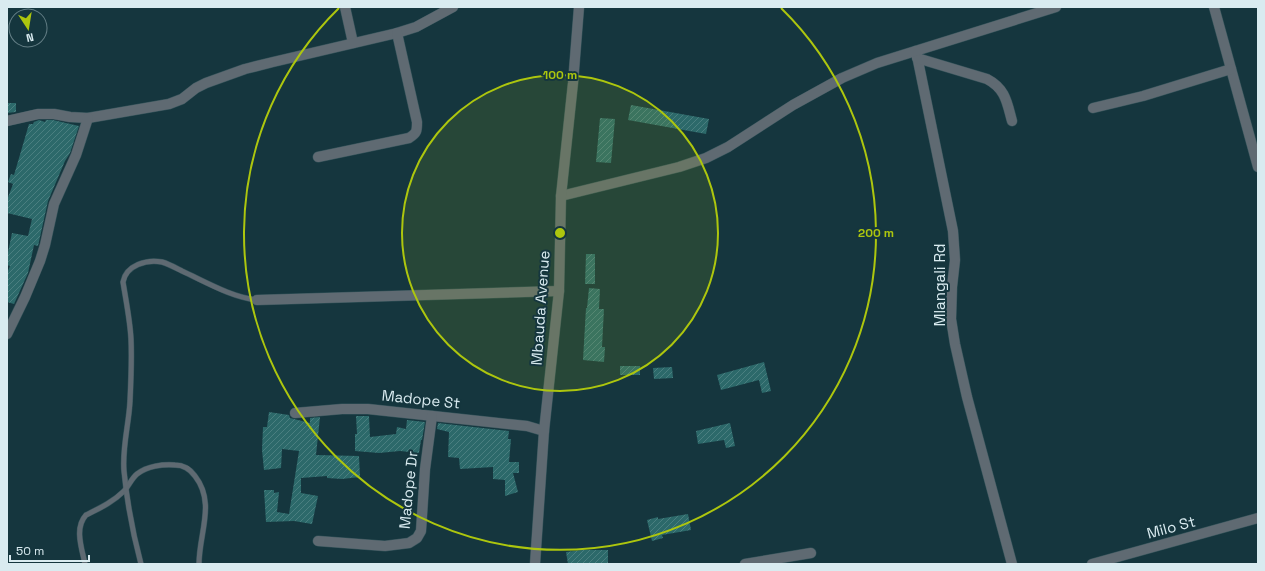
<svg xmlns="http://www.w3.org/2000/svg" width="1265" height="571" viewBox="0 0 1265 571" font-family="'Space Grotesk',sans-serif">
<defs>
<pattern id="building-hatch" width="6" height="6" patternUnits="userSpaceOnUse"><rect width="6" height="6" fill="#2c696a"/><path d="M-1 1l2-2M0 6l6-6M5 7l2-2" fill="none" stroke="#4a7f80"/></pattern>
</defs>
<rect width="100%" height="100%" fill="#15363e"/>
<g fill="url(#building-hatch)">
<path d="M 7,103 L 16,103 L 16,112 L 7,113 Z"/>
<path d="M 631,105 L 709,119 L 706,134 L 628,120 Z"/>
<path d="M 600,118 L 615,119 L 611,163 L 596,162 Z"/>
<path d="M 39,120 L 45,122 L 46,120 L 53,120 L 79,126 L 70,153 L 65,161 L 48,201 L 38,246 L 34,245 L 28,273 L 14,304 L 7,302 L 7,273 L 10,266 L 7,265 L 7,257 L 12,233 L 28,236 L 32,219 L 7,213 L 7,200 L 13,184 L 8,182 L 11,174 L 14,175 L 29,124 L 33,124 L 34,122 Z"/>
<path d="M 586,254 L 595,254 L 595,284 L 585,284 Z"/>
<path d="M 589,288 L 600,289 L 599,309 L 604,309 L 602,347 L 605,347 L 604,362 L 583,360 L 586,308 L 587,308 Z"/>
<path d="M 764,362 L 771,391 L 762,393 L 759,380 L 721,390 L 717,375 Z"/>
<rect x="620" y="366" width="20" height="9"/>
<path d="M 672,367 L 673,378 L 654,379 L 653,368 Z"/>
<path d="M 269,412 L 289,415 L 290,418 L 310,423 L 310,418 L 320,417 L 316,455 L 359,456 L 360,477 L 342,479 L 327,478 L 327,476 L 301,478 L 301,493 L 318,496 L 312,524 L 294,521 L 266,522 L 264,490 L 274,490 L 274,493 L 279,492 L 277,512 L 289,514 L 299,451 L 282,449 L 281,468 L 264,470 L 262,450 L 263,427 L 267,427 Z"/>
<path d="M 356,416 L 369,416 L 370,437 L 396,434 L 397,427 L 406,429 L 407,420 L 425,422 L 422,440 L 421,440 L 419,453 L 400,451 L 379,453 L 355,451 L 355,434 L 357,434 Z"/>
<path d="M 438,423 L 509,431 L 508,439 L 511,439 L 509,462 L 519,462 L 519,473 L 513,473 L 518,492 L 505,496 L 505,480 L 493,479 L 493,467 L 460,469 L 459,458 L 448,457 L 449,432 L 437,429 Z"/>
<path d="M 730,423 L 735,446 L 726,448 L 724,440 L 698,444 L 696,431 Z"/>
<path d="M 688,514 L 691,530 L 662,535 L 663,538 L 652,541 L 647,520 L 658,517 L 658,519 Z"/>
<path d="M 582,550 L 608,550 L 608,564 L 582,564 L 582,563 L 568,564 L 566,552 Z"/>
</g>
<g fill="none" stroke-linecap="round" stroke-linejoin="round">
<defs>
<g id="service">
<path d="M 85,564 C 82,549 74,528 86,515 C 100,508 113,502 124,491 C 129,486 131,479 137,474 C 147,466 163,464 175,465 C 184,465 190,469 195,476 C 216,503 199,533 199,564"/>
<path d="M 141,564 C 133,534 127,502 124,471 C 122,447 129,424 130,401 C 131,380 132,360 131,339 C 130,320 126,301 123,282 C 126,265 147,259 162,262 C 169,264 176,268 182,271 C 206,282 231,297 257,300"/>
</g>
<g id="minor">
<path d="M 345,7 L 353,43"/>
<path d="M 1214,7 L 1258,167"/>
<path d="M 916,51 L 953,231 L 955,260 L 952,287 L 951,319 L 955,344 L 967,397 L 1012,564"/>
<path d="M 917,58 L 987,79 C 1006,89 1007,103 1012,121"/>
<path d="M 1093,108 L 1143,96 L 1231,69"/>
<path d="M 7,121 L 38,114 L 54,114 L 70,117 L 88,118 L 169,104 L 182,99 L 196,88 L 206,83 L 245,69 L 273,62 L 397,33 L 416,27 L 453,7"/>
<path d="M 318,157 L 409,138 C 417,133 417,131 417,122 L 397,33"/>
<path d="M 561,196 L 679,167 L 706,158 L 728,147 L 793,105 L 842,78 L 877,63 L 1056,7"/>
<path d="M 257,300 L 559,291"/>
<path d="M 7,334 L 25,297 L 40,261 L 45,245 L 54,204 L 76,155 L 88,118"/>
<path d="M 295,413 L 342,409 L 368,409 L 527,426 L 544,431"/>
<path d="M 318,541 L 385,546 L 409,543 L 417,538 L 421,531 L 425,469 L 432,416"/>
<path d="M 745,564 L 811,553"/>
<path d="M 1092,564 L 1258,518"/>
</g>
<path id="tertiary" d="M 535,564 L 544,431 L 559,291 L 561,196 L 573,83 L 579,7"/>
</defs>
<use href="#service" stroke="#34535a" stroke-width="6"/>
<use href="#minor" stroke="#34535a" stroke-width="11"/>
<use href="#tertiary" stroke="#34535a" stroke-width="11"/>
<use href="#service" stroke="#5f6a72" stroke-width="5"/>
<use href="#minor" stroke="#5f6a72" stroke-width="10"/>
<use href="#tertiary" stroke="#5f6a72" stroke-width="10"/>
</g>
<circle cx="560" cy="233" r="158" fill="#adc60e" fill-opacity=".12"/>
<g fill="none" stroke="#adc60e" stroke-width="2">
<circle cx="560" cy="233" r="158"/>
<path d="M781 8A316 316 0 1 1 339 8"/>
</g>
<g text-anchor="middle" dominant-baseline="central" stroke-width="4" stroke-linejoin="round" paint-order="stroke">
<g font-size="15" fill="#d9ebf0" stroke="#15363e">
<text transform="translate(939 285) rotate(-90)">Mlangali Rd</text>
<text transform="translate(540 308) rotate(-86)">Mbauda Avenue</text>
<text transform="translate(421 399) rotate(6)">Madope St</text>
<text transform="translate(408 490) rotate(-84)">Madope Dr</text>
<text transform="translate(1171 527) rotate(-15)">Milo St</text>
</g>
</g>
<circle cx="560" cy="233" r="6" fill="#adc60e" stroke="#15363e" stroke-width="2"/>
<g font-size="12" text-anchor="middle" font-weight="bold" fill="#adc60e" stroke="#15363e" stroke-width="4" stroke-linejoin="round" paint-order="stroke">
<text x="560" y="79">100 m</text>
<text x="876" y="237">200 m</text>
</g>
<rect width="1265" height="571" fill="none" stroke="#d9ebf0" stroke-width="16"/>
<g transform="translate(28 28) rotate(168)"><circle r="19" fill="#15363e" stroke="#637e85"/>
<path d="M0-3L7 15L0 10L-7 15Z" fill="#adc60e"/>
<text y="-6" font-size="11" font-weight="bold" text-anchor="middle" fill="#d9ebf0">N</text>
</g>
<path d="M10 555v6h79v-6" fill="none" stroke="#d9ebf0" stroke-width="2"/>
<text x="16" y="555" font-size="12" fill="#d9ebf0" stroke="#15363e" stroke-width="3" paint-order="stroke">50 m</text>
</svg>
